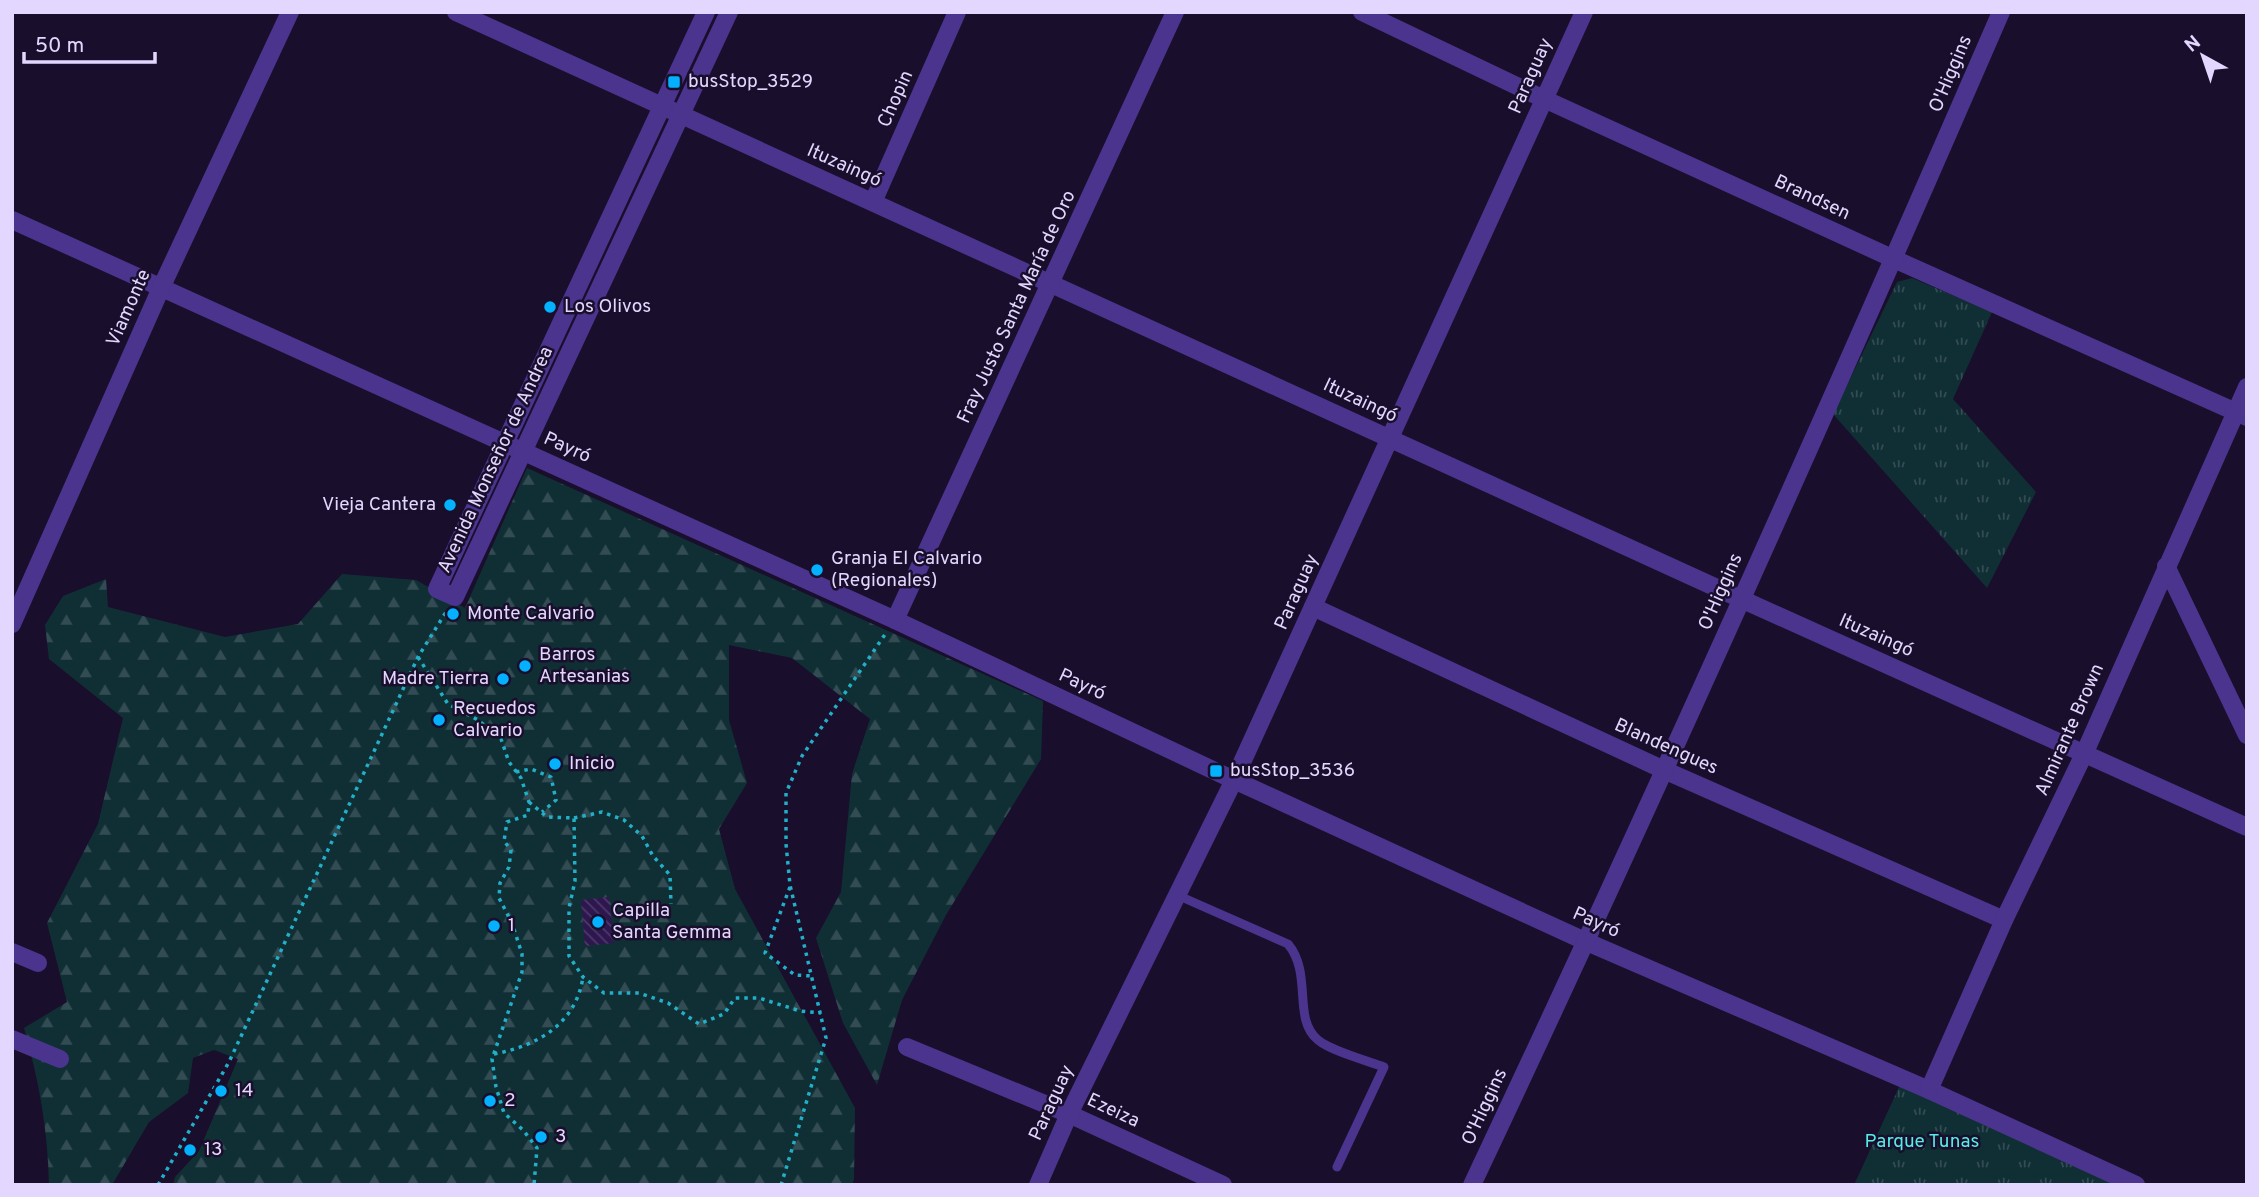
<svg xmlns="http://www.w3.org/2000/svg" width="2259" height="1197" viewBox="0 0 2259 1197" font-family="Overpass,sans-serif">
<defs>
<pattern id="grass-tufts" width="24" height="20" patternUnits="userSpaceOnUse" patternTransform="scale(1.75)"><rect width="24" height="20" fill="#102f35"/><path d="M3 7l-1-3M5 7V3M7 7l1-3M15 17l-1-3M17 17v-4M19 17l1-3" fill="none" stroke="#334c53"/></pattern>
<pattern id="forest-firs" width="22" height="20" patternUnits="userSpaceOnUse" patternTransform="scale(1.75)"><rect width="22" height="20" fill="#102f35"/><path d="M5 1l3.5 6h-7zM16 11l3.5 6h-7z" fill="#334c53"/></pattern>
<pattern id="building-back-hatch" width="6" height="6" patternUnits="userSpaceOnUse" patternTransform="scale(1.75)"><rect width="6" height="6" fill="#2e174e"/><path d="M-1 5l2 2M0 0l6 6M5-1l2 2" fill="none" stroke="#4c3869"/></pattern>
</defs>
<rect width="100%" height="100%" fill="#190e2b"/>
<g fill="url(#grass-tufts)">
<path d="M 1912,278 L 1992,312 L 1953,399 L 2036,492 L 1987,588 L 1833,414 L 1897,282 Z"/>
<path d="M 1900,1085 L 2122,1185 L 1854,1185 Z"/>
</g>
<path fill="url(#forest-firs)" d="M 527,468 L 1043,701 L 1041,759 L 946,915 L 902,1000 L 877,1085 L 843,1023 L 816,938 L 841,892 L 852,774 L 870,719 L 792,658 L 729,645 L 729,720 L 747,783 L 719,829 L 735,889 L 855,1108 L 854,1180 L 851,1185 L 173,1185 L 175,1177 L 199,1151 L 238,1059 L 214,1050 L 193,1058 L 188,1093 L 149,1122 L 112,1185 L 49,1185 C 48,1131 39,1080 24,1028 L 67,1002 L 47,923 L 98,824 L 123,718 L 49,659 L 45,625 L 63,596 L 106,579 L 108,607 L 225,637 L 298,624 L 342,574 L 416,580 L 465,608 Z"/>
<path fill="url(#building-back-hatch)" d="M 609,897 L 614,943 L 585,946 L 581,900 Z"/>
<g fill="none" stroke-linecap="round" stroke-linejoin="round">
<g stroke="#22afc8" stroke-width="3.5" stroke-dasharray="3.5 5" stroke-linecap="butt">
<path d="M 418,657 L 448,704 L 478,720 L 501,739 L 509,762 L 521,778 L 529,802 L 528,815 L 507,822 L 504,841 L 511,850 L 509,867 L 500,883 L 499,898 L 512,923 L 522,954 L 522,972 L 492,1059 L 496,1087 L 504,1113 L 523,1130 L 537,1148 L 534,1185"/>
<path d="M 516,772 L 531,769 L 551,777 L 556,800 L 542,812"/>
<path d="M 529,802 L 547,817 L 574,818 L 575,881 L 569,908 L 569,956 L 583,977 L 604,993 L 639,993 L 668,1003 L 699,1024 L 724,1014 L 735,998 L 759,998 L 800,1011 L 821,1013"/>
<path d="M 574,818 L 602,812 L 624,820 L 642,836 L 653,856 L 670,875 L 671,904"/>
<path d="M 790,887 L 765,953 L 795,975 L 812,976"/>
<path d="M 494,1054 C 537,1046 576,1024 583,977"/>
<path d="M 158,1185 L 229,1062 L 418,657 L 446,612"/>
<path d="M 781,1185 L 826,1038 L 790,885 L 786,844 L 786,793 L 802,756 L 886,633"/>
</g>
<path stroke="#4a348e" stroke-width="9" d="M 1177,895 L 1288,944 C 1313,974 1292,1019 1318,1040 C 1331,1051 1368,1061 1384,1067 L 1337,1167"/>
<g stroke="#4a348e" stroke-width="18">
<path d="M 456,12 L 1741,599 L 2247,827"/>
<path d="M 1362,12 L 1544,99 L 1894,259 L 2247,417"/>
<path d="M 873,202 L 957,12"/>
<path d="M 12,220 L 895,620 L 1234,780 L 1587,942 L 1929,1090 L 2136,1185"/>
<path d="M 2166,566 L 2247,735"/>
<path d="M 1313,607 L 1664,770 L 2004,920"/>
<path d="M 895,620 L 1175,12"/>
<path d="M 12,624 L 161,288 L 290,12"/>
<path d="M 12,952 L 38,963"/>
<path d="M 12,1039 L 60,1059"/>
<path d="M 907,1047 L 1069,1114 L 1223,1185"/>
<path d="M 1929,1090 L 2004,920 L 2085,752 L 2247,387"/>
<path d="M 1038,1185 L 1069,1114 L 1234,780 L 1584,12"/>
<path d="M 1472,1185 C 1655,797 1830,406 2001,12"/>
</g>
<path stroke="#4a348e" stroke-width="18" d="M 706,12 L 437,589 L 455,597 L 729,12"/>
</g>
<g fill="#03b1ff" stroke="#190e2b" stroke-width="2.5">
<rect x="667" y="75" width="14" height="14" rx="3.5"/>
<circle cx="550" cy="307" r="7"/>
<circle cx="450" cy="505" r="7"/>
<circle cx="817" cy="570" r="7"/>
<circle cx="453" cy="614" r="7"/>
<circle cx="525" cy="666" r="7"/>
<circle cx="503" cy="679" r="7"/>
<circle cx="439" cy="720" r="7"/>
<circle cx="555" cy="764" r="7"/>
<rect x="1209" y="764" width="14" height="14" rx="3.5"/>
<circle cx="598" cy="922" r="7"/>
<circle cx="494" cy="926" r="7"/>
<circle cx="221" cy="1091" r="7"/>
<circle cx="490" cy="1101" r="7"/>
<circle cx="541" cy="1137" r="7"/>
<circle cx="190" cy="1150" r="7"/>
</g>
<g text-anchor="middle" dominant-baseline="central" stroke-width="5" stroke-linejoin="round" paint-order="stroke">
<g font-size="19" fill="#e4d7ff" stroke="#190e2b">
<text transform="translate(1951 74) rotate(-67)">O'Higgins</text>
<text transform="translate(1531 76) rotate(-66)">Paraguay</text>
<text transform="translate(896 99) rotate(-66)">Chopin</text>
<text transform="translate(844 166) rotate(24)">Ituzaingó</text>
<text transform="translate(1812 198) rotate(25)">Brandsen</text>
<text transform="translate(1017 307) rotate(-65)">Fray Justo Santa María de Oro</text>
<text transform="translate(129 308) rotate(-66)">Viamonte</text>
<text transform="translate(1360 401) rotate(25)">Ituzaingó</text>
<text transform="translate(567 448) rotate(24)">Payró</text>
<text transform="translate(496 460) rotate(-65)">Avenida Monseñor de Andrea</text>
<text transform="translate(1297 592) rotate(-66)">Paraguay</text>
<text transform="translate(1721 592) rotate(-66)">O'Higgins</text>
<text transform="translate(1876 636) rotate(24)">Ituzaingó</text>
<text transform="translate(1082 685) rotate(25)">Payró</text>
<text transform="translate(2070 730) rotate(-66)">Almirante Brown</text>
<text transform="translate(1666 747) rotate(24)">Blandengues</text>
<text transform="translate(1596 923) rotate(24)">Payró</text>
<text transform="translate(1052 1103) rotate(-65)">Paraguay</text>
<text transform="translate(1485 1107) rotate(-65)">O'Higgins</text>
<text transform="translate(1113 1111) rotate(25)">Ezeiza</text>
</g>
<g font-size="19" fill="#e4d7ff" stroke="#190e2b" text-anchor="start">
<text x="688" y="82">busStop_3529</text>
<text x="564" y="307">Los Olivos</text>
<text x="436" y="505" text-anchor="end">Vieja Cantera</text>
<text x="831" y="559">Granja El Calvario<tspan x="831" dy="22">(Regionales)</tspan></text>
<text x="467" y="614">Monte Calvario</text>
<text x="539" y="655">Barros<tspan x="539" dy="22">Artesanias</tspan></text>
<text x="489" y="679" text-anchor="end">Madre Tierra</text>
<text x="453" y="709">Recuedos<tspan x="453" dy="22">Calvario</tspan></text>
<text x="569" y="764">Inicio</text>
<text x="1230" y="771">busStop_3536</text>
<text x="612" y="911">Capilla<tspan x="612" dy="22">Santa Gemma</tspan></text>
<text x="508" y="926">1</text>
<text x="235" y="1091">14</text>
<text x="504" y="1101">2</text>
<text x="555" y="1137">3</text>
<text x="204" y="1150">13</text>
</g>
<g font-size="19" fill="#55ede7" stroke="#190e2b">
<text x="1922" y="1142">Parque Tunas</text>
</g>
</g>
<rect width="2259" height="1197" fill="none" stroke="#e4d7ff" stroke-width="28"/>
<g transform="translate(2203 56) rotate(320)" stroke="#190e2b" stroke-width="5" paint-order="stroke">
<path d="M0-5L12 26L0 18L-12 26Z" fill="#e4d7ff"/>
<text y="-10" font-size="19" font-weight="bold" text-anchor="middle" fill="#e4d7ff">N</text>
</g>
<path d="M24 52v10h131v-10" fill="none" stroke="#e4d7ff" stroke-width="3.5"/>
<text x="35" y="52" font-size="21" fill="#e4d7ff" stroke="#190e2b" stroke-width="5" paint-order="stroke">50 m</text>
</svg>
